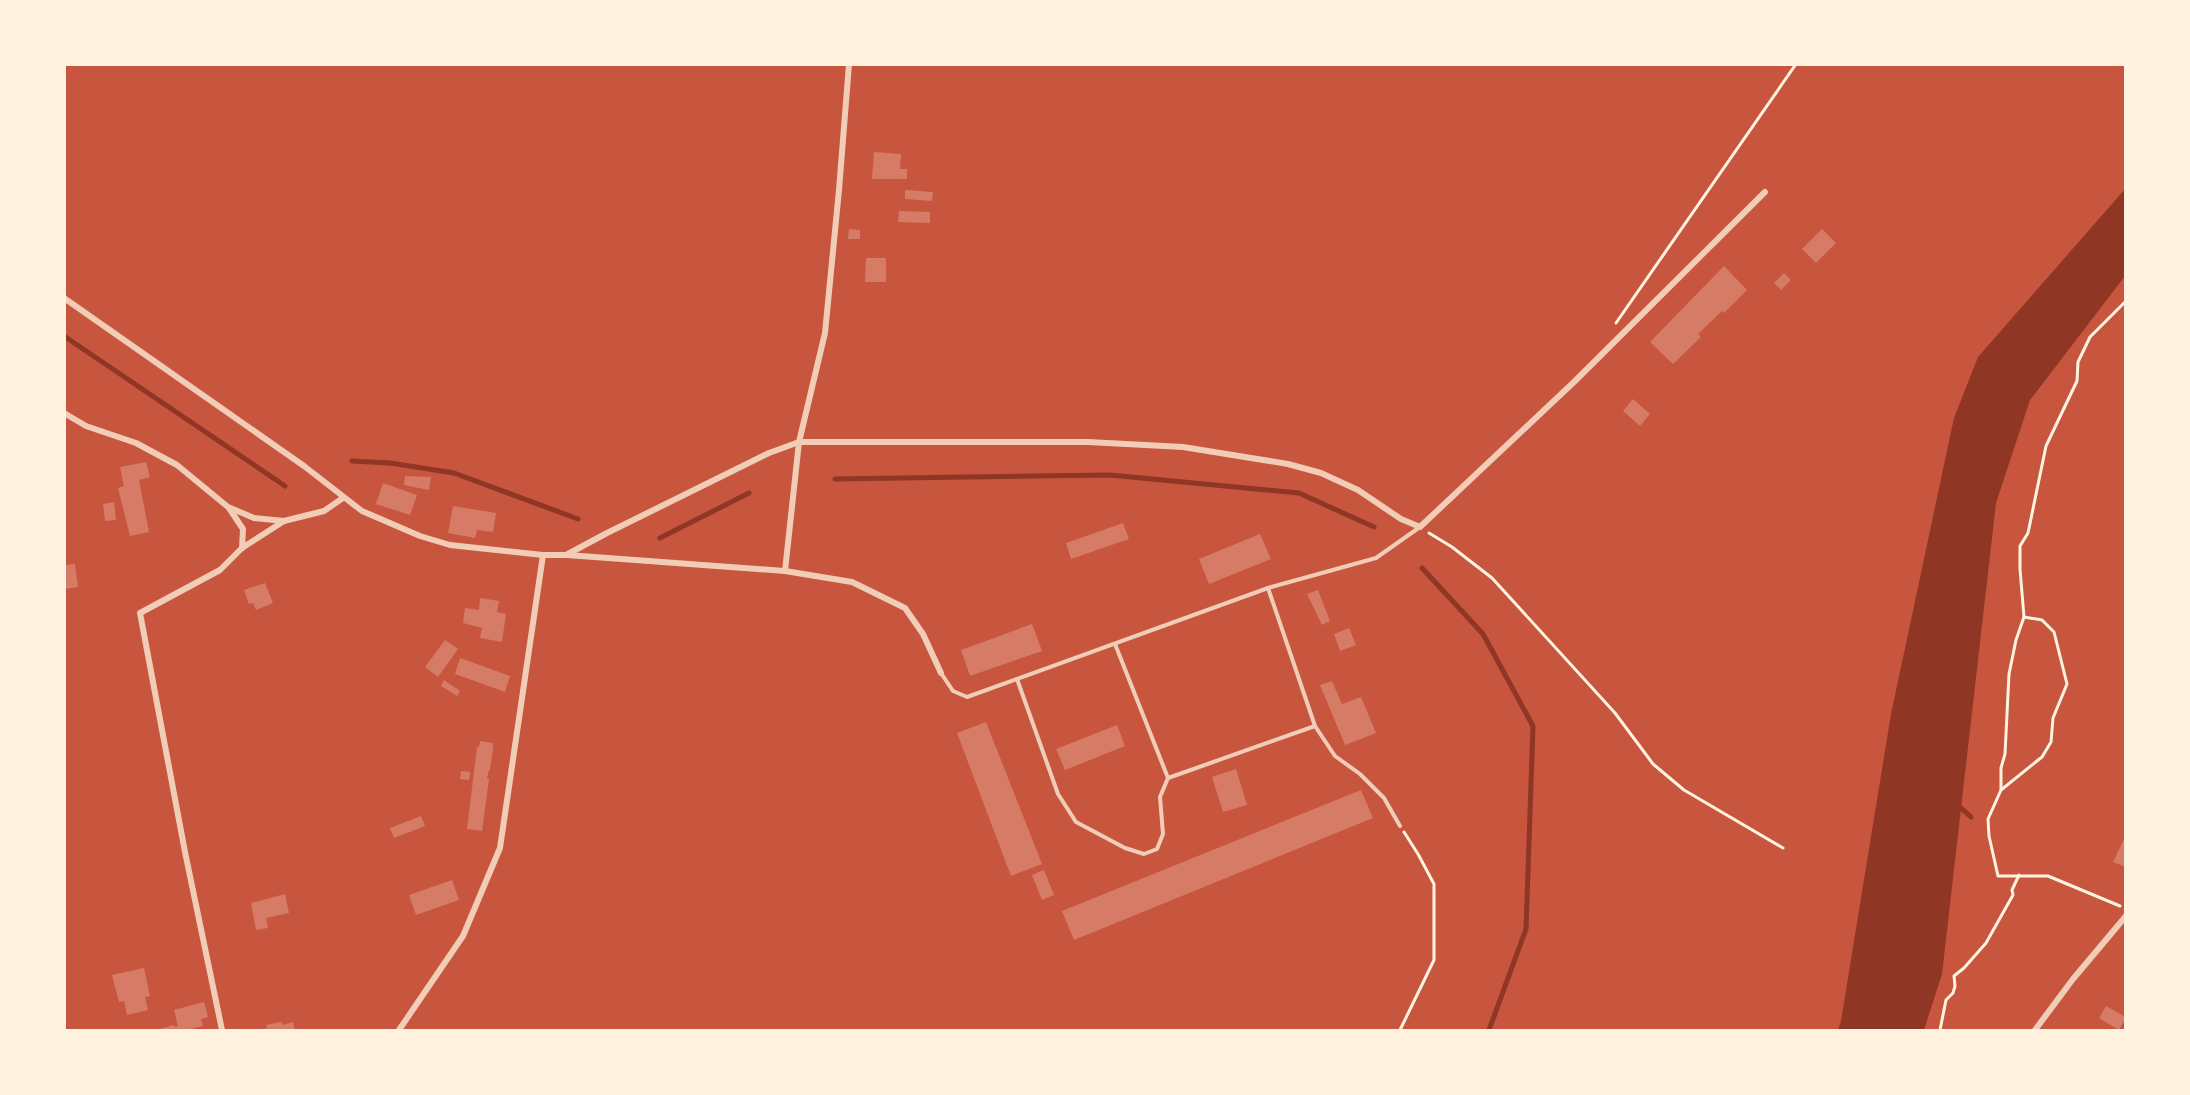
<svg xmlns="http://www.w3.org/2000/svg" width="2190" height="1095" viewBox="0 0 2190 1095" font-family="Arial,sans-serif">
<rect width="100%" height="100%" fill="#c8553d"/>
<path fill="#8f3625" d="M 2125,189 L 2125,276 L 2030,400 L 1996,503 L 1942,974 L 1924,1030 L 1838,1030 L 1841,1021 L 1891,714 L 1954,418 L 1978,357 Z"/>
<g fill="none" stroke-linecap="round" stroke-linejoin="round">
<g stroke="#8f3625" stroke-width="5">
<path d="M 64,336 L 285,486"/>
<path d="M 352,461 L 390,463 L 454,473 L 578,519"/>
<path d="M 835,479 L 1110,475 L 1299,493 L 1374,527"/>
<path d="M 660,538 L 749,493"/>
<path d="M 1422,568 L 1483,634 L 1533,726 L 1526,929 L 1489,1030"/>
<path d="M 1961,808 L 1971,817"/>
</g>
</g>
<g fill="#d67c66">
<path d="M 874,152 L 901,154 L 900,169 L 907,169 L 907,179 L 872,179 Z"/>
<path d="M 905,190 L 933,192 L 932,201 L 905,199 Z"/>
<path d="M 899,211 L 930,212 L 930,223 L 898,222 Z"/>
<path d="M 849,229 L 860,230 L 860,239 L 848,239 Z"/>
<path d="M 1822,229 L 1836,243 L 1816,263 L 1802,249 Z"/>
<path d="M 866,258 L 886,258 L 886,282 L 865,282 Z"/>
<path d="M 1724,266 L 1747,290 L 1724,313 L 1722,311 L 1698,334 L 1701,337 L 1673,364 L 1650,342 Z"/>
<path d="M 1784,273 L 1791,280 L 1781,290 L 1774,283 Z"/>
<path d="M 1633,399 L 1650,414 L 1640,426 L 1623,411 Z"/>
<path d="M 146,462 L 150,477 L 139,480 L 149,532 L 130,536 L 118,488 L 124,486 L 120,467 Z"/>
<path d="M 405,476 L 431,477 L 429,490 L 404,485 Z"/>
<path d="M 383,483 L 417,495 L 410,515 L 376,504 Z"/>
<path d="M 114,502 L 116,520 L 105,521 L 103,504 Z"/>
<path d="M 453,506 L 496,513 L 493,532 L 477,530 L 475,538 L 448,533 Z"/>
<path d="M 1123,523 L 1129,539 L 1071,559 L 1066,543 Z"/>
<path d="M 1260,534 L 1271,559 L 1209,584 L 1199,559 Z"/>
<path d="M 75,564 L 78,587 L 64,589 L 64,565 Z"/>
<path d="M 265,583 L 273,603 L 256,610 L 253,603 L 249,604 L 244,590 Z"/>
<path d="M 1318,590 L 1330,621 L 1322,625 L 1307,594 Z"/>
<path d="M 480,598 L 499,601 L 497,612 L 506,614 L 502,642 L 480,638 L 482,628 L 463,623 L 465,608 L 479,610 Z"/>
<path d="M 1032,624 L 1042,651 L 970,676 L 961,650 Z"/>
<path d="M 1349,628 L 1356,645 L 1340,651 L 1334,634 Z"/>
<path d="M 445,640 L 458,649 L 438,677 L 425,667 Z"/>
<path d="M 460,658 L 510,676 L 505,692 L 455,674 Z"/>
<path d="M 444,680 L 460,691 L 457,696 L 441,686 Z"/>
<path d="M 1332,681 L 1342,704 L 1361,697 L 1376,733 L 1345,745 L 1320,685 Z"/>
<path d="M 986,722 L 1042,864 L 1011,876 L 957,733 Z"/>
<path d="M 1117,725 L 1125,746 L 1065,770 L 1056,749 Z"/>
<path d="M 480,741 L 493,743 L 493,749 L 490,770 L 489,770 L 487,778 L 489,779 L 482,831 L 467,829 L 477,747 L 479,747 Z"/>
<path d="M 1236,769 L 1247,805 L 1223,812 L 1212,777 Z"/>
<path d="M 461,771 L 470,772 L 469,780 L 460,779 Z"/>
<path d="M 1361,790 L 1373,818 L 1074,940 L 1062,911 Z"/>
<path d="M 421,816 L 425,826 L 394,838 L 390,828 Z"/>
<path d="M 2126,835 L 2126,867 L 2113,862 Z"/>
<path d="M 1044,870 L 1054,895 L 1042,900 L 1032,875 Z"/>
<path d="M 452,880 L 459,900 L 416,915 L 409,895 Z"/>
<path d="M 285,894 L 289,913 L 266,918 L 268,928 L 256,930 L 251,903 Z"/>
<path d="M 144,968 L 150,996 L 145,997 L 148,1010 L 127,1015 L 124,1001 L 119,1002 L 112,975 Z"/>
<path d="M 204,1002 L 208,1017 L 201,1019 L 203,1026 L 187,1030 L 156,1030 L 174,1025 L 174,1027 L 178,1026 L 174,1010 Z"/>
<path d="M 2106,1006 L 2126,1017 L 2119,1030 L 2099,1018 Z"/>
<path d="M 281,1022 L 283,1025 L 293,1022 L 295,1030 L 260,1030 L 267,1028 L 266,1025 Z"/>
</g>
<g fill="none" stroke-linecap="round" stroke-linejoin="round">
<g stroke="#fff3e0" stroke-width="3">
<path d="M 1616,323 L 1796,64"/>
<path d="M 1429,533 L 1452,547 L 1492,578 L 1615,713 L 1653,764 L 1684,790 L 1783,848"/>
<path d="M 2001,789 L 2001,768 L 2005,754 L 2009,674 L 2016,640 L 2024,617"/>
<path d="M 2120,906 L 2048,876 L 1998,876 L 1989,836 L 1988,819 L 2001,790 L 2042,757 L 2051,742 L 2053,718 L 2067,684 L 2054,632 L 2042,620 L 2024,617 L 2020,569 L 2020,546 L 2028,533 L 2046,446 L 2077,381 L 2078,362 L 2090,337 L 2126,301"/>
<path d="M 1400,1030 L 1434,960 L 1434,884 L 1418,854 L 1404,832"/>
<path d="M 1940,1030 L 1946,1000 L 1953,993 L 1955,986 L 1954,976 L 1964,968 L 1986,943 L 2013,895 L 2012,890 L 2019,875"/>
</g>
<g stroke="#f1ccb7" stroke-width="4">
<path d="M 1115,644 L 1168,778"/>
<path d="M 941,673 L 953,691 L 967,697 L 1268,588 L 1376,558 L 1420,527"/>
<path d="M 1017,679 L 1058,794 L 1076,822 L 1125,848 L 1144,854 L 1157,849 L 1163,834 L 1160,797 L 1168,778 L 1315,726 L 1268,588"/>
<path d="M 1315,726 L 1335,756 L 1360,774 L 1384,798 L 1400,826"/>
</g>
<g stroke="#f1ccb7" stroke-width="6">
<path d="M 64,298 L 304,466 L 362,511 L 420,536 L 450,545 L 543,555 L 566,555 L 607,533 L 769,453 L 799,442 L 825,333 L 839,190 L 849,64"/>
<path d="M 64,413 L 86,426 L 136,443 L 177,465 L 228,507 L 254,518 L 284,521 L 324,511 L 343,498"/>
<path d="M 229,508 L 243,529 L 242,548"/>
<path d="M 567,555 L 785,571 L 852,582 L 905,608 L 923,634 L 941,673"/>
<path d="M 785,571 L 799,442 L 1088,442 L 1183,447 L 1288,464 L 1321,473 L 1358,490 L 1401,519 L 1420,527 L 1575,381 L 1765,192"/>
<path d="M 222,1030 L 185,852 L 140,613 L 220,570 L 242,548 L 284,521"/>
<path d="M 399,1030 L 463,936 L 500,848 L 543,555"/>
<path d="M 2035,1030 L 2073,979 L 2126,916"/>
</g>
</g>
<rect width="2190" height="1095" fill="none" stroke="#fff3e0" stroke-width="132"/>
</svg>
